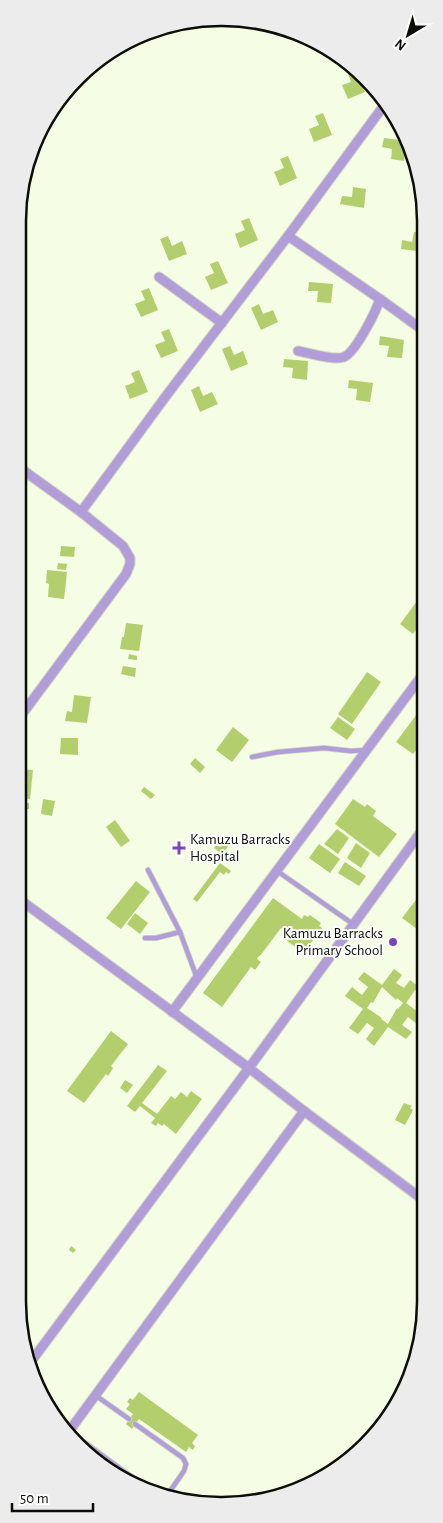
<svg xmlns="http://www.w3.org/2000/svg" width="443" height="1523" viewBox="0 0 443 1523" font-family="'Alegreya Sans',sans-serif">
<rect width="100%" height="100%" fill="#f5fde4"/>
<g fill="#b3cf6d" fill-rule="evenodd">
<path d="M 354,69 L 365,92 L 348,99 L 342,85 L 351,82 L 347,71 Z"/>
<path d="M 323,113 L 332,135 L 314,142 L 309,129 L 319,125 L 315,116 Z"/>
<path d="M 384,138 L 407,141 L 404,161 L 391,159 L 392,149 L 382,147 Z"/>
<path d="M 288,156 L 297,178 L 280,186 L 274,172 L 284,168 L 280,159 Z"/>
<path d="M 353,187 L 366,189 L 364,208 L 340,204 L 342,196 L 352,197 Z"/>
<path d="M 249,218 L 258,240 L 240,248 L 235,234 L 245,230 L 241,221 Z"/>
<path d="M 414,232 L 424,233 L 424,252 L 401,249 L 402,240 L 412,242 Z"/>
<path d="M 168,236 L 172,246 L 182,241 L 187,254 L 169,261 L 160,239 Z"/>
<path d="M 218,261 L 228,283 L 211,290 L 205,277 L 214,273 L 210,264 Z"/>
<path d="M 309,282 L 333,284 L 331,303 L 317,302 L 318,291 L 308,291 Z"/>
<path d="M 149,288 L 158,310 L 141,317 L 135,304 L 145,300 L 141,291 Z"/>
<path d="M 259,304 L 263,314 L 273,310 L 278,322 L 261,330 L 251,308 Z"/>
<path d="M 169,329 L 178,351 L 161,358 L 155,345 L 165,341 L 161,332 Z"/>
<path d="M 380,336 L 404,340 L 402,358 L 387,357 L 389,346 L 379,345 Z"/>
<path d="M 230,346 L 234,355 L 243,351 L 248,364 L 231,371 L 222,349 Z"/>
<path d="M 284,359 L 308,361 L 307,380 L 292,378 L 293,368 L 283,367 Z"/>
<path d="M 139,370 L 148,392 L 130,399 L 125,386 L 135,382 L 131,373 Z"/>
<path d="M 349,380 L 373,383 L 370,402 L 356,400 L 357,389 L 348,388 Z"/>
<path d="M 199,386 L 203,396 L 212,392 L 218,404 L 200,412 L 191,390 Z"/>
<path d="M 61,546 L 75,547 L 74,557 L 60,556 Z"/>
<path d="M 58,563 L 67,564 L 66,570 L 57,569 Z"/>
<path d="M 47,570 L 67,572 L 64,599 L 48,597 L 49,584 L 46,583 Z"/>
<path d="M 423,593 L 423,620 L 413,634 L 400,624 Z"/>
<path d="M 126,623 L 143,625 L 139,651 L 120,649 L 122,637 L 124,637 Z"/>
<path d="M 20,633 L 26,634 L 26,648 L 20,648 Z"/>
<path d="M 129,654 L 137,656 L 137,660 L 128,659 Z"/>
<path d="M 123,666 L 136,668 L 135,677 L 121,674 Z"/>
<path d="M 367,672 L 381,682 L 352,724 L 338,714 Z"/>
<path d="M 74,695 L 91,697 L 87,723 L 65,721 L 67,711 L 72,712 Z"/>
<path d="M 423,706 L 423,741 L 413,754 L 396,742 Z"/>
<path d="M 338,717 L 355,729 L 347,740 L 330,728 Z"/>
<path d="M 233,727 L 249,740 L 232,762 L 216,750 Z"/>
<path d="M 61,738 L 78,738 L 78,755 L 60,754 Z"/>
<path d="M 195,758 L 205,767 L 200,773 L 190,764 Z"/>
<path d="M 19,769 L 33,770 L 30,799 L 19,798 Z"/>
<path d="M 144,787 L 155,795 L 151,799 L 141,791 Z"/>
<path d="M 43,799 L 55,801 L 52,816 L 41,814 Z"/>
<path d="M 353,799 L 365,807 L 367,804 L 376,811 L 373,816 L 397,834 L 379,857 L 335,824 Z"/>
<path d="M 20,802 L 29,803 L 29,809 L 19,808 Z"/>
<path d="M 115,820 L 130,841 L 121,847 L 106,827 Z"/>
<path d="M 337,829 L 349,838 L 338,854 L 324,844 Z"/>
<path d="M 227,838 L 232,842 L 222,854 L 214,848 L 216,845 L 220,847 Z"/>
<path d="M 356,843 L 370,853 L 361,868 L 347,858 Z"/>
<path d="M 319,844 L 340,859 L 330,873 L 309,858 Z"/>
<path d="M 345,862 L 366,876 L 359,886 L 338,873 Z"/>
<path d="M 220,863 L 231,871 L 229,874 L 226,872 L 224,875 L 220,872 L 197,902 L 193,899 Z"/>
<path d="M 136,881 L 150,892 L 121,929 L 106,918 Z"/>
<path d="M 419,896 L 422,899 L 422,922 L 417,929 L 402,918 Z"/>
<path d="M 273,898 L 302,919 L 304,915 L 308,917 L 310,915 L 321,923 L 319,926 L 322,928 L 308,947 L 306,947 L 302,952 L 287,941 L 291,935 L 281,928 L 260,956 L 259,956 L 257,959 L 261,962 L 255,970 L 251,967 L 222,1007 L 203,993 Z"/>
<path d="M 135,913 L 148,923 L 140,934 L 127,924 Z"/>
<path d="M 394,969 L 402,975 L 396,983 L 404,988 L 410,980 L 418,986 L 406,1003 L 422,1015 L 422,1017 L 417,1024 L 408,1017 L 402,1025 L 412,1032 L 406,1039 L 388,1027 L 374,1046 L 366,1039 L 374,1028 L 367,1023 L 358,1034 L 349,1028 L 363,1009 L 345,996 L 352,987 L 362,995 L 368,987 L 358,979 L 364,972 L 382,985 ZM 382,987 L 396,1000 L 397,998 L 403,1003 L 398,1009 L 397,1008 L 388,1024 L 381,1019 L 382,1018 L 367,1008 L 371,1002 L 373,1003 Z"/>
<path d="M 111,1031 L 128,1044 L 111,1066 L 113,1068 L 108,1076 L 106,1074 L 84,1103 L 67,1091 Z"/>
<path d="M 158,1065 L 167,1071 L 142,1103 L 157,1114 L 171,1096 L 175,1099 L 181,1092 L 187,1097 L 191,1091 L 202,1099 L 176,1134 L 164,1124 L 162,1126 L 158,1123 L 156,1126 L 151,1123 L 155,1118 L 140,1106 L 135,1112 L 127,1106 Z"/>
<path d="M 125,1080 L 133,1085 L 127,1093 L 120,1088 Z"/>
<path d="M 404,1103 L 412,1106 L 410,1108 L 413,1110 L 405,1125 L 395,1120 Z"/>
<path d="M 71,1246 L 76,1250 L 73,1253 L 69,1250 Z"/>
<path d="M 139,1392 L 198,1435 L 192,1443 L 195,1446 L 193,1450 L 189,1447 L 186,1452 L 139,1419 L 132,1429 L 126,1424 L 133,1414 L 126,1409 L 130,1404 L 127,1402 L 130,1398 L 133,1400 Z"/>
</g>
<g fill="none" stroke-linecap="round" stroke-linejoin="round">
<defs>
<g id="lane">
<path d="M 252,757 L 278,752 L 324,748 L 351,751 L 367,750"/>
<path d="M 148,870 L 180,932 L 197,978"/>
<path d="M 277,871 L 353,924"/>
<path d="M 145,938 L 156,938 L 180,932"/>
<path d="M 95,1395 L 129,1419"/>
<path d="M 135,1424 L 183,1458 L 186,1464 L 184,1471 L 168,1494"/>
<path d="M 69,1431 L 148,1489"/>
</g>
<g id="street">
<path d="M 288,236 L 380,299 L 424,331"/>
<path d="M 159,277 L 222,323"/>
<path d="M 298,351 C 309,353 334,361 344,357 C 356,352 376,311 380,299"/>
<path d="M 81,512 L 166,396 L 288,236 L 385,104"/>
<path d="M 20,717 L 126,574 L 130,564 L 130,558 L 123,546 L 81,512 L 20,468"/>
<path d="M 19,899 L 249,1068 L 304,1111 L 422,1199"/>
<path d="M 172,1012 L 423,674"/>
<path d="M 30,1363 L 249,1068 L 423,829"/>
<path d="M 67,1434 L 304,1111"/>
</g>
</defs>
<use href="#lane" stroke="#d0d7c0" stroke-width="6"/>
<use href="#street" stroke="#d0d7c0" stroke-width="11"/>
<use href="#lane" stroke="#b19ed8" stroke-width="4.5"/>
<use href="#street" stroke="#b19ed8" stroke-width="9"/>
</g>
<g fill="#7745bc" stroke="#fff" stroke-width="2">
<path d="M176.5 840.5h5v5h5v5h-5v5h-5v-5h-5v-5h5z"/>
<circle cx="393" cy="942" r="5"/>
</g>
<g text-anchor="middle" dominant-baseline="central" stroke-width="4" stroke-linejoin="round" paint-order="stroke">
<g font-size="15" fill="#0b0d06" stroke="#fff" text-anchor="start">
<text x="190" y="839">Kamuzu Barracks<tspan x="190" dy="17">Hospital</tspan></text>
<text x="383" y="933" text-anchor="end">Kamuzu Barracks<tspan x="383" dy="17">Primary School</tspan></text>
</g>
</g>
<path d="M0 0H443V1523H0ZM221 26H222A195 195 0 0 1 417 221V1302A195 195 0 0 1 222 1497H221A195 195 0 0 1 26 1302V221A195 195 0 0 1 221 26Z" fill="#ebeceb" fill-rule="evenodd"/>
<path fill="none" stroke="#0b0d06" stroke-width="2.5" d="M221 26H222A195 195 0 0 1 417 221V1302A195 195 0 0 1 222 1497H221A195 195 0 0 1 26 1302V221A195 195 0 0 1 221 26Z"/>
<g transform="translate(408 35) rotate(218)" stroke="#ffffff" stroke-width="4" paint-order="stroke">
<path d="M0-4L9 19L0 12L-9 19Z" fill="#0b0d06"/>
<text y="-8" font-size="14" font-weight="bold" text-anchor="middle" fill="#0b0d06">N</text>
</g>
<path d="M12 1503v8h81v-8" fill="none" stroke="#0b0d06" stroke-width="2.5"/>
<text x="20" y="1503" font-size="15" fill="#0b0d06" stroke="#ffffff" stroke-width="4" paint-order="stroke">50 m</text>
</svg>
